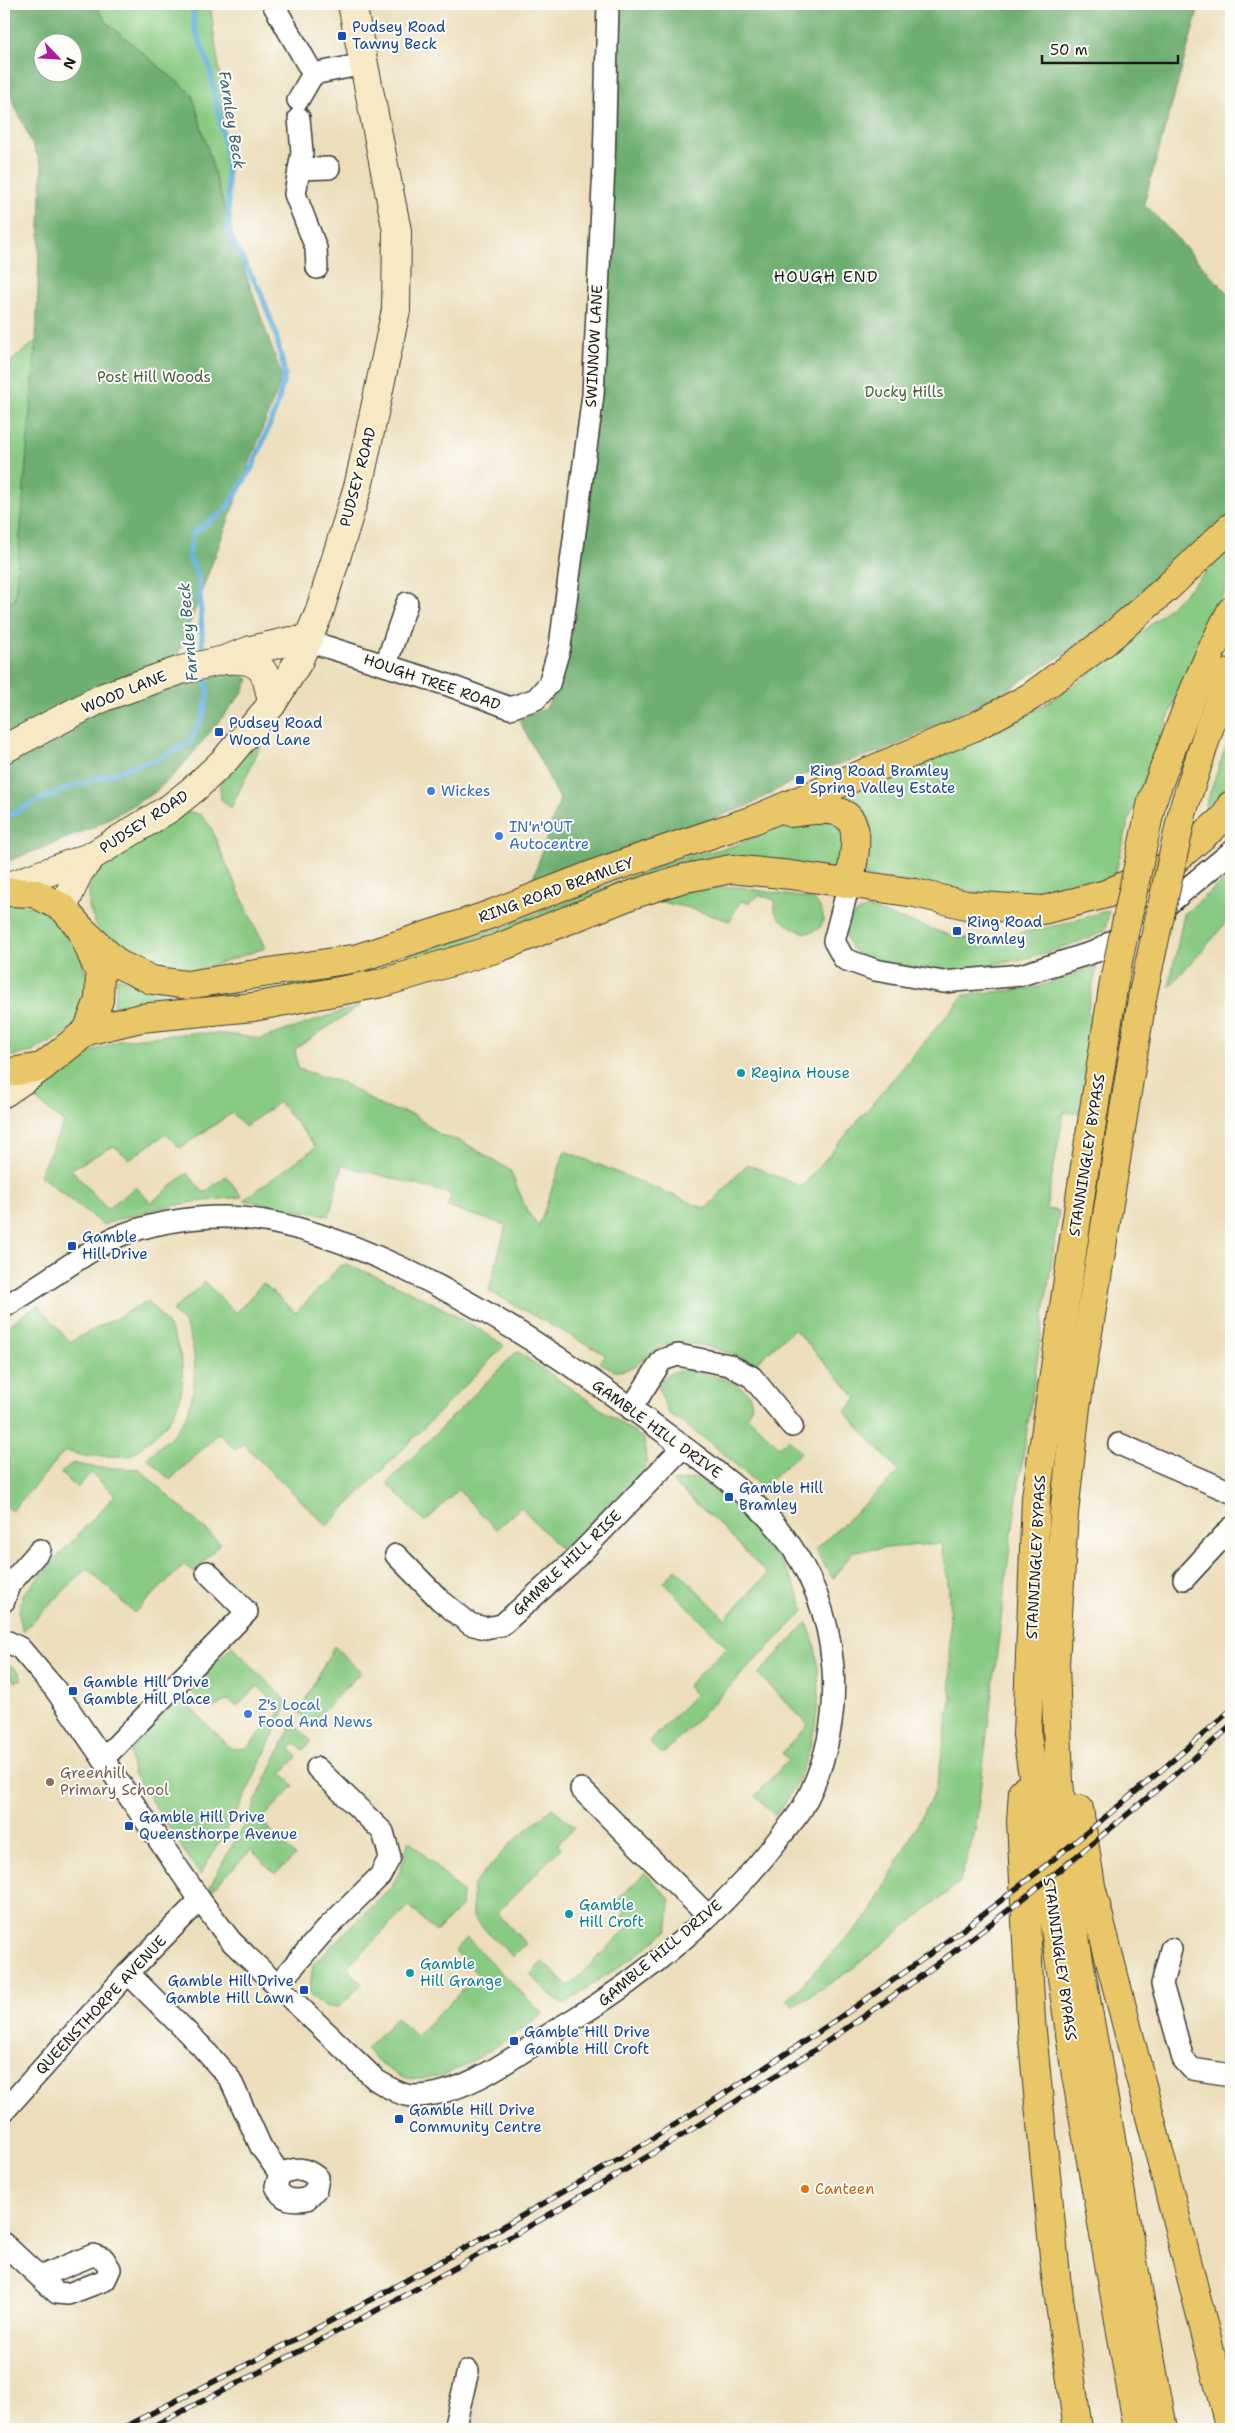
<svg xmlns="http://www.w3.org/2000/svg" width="1235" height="2433" viewBox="0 0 1235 2433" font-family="'Shantell Sans',sans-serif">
<rect width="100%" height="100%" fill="#fdfcf7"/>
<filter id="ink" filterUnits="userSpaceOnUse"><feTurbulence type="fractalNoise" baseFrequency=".02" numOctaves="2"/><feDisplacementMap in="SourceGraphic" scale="10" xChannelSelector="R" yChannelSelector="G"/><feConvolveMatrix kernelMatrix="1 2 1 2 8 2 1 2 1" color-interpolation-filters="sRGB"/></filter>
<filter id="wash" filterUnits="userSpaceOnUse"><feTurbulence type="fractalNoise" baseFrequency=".0096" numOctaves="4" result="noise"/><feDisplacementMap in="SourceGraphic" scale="20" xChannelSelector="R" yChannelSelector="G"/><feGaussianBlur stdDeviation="1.12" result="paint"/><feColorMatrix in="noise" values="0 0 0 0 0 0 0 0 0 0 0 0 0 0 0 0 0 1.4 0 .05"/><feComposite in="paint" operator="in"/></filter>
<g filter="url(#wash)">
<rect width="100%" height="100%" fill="#ecdebb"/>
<g fill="#89cb83" stroke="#527450">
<path d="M 95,4 L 210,4 L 221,84 L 232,234 L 192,95 L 107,23 Z"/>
<path d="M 36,341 L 15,599 L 4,605 L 4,367 Z"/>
<path d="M 1231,546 L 1231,578 L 1183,680 L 1128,823 L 1113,883 L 1051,898 L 1015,899 L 860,875 L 828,799 C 866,784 904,769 941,754 C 969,743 999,732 1024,717 C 1103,671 1169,612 1231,546 Z"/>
<path d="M 276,714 L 231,808 L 221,799 L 220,786 L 223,778 Z"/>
<path d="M 1231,731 L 1231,789 L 1202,825 L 1206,805 Z"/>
<path d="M 191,812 L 201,815 L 211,827 L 222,855 L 265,948 L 187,974 L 139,964 L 106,940 L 94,921 L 89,907 L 89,890 L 95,874 L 103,864 L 181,813 Z"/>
<path d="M 812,815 C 850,832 846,829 842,870 L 778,864 L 417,963 L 290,989 L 288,986 L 293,981 L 376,964 L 503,927 L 673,860 L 730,847 Z"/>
<path d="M 1231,874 L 1231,915 L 1216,935 L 1169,987 L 1184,914 Z"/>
<path d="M 738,887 L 812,899 C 824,907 830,928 811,932 C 802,935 782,923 777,915 C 774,910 775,906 775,900 L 760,895 L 748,903 L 740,901 L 730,921 L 685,907 L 652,900 L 695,888 Z"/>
<path d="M 10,902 L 50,911 L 76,938 L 90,989 L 75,1025 L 63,1035 L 32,1052 L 6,1057 L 4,1057 L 4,903 Z"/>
<path d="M 868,908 L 953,936 L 985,940 L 1064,924 L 1109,910 L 1105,931 C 1068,947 1036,957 996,964 C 985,966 974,970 962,970 C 938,970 873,966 855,952 C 849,947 846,938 846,931 C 848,918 856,912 868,908 Z"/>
<path d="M 1097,965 L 1087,1013 L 1095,1015 L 1079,1114 L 1064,1112 L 1046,1209 L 1059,1211 L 1010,1546 L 975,1832 L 959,1883 L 848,1972 L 793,2006 L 787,2000 L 870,1914 L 936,1789 L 951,1701 L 949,1589 L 942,1543 L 853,1551 L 833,1579 L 815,1550 L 899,1472 L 845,1412 L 857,1398 L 794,1329 L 755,1364 C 730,1352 684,1334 658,1349 C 643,1358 633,1372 615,1371 L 599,1362 L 606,1355 L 489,1291 L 506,1225 L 447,1207 L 451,1194 L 342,1165 L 329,1216 L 243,1200 L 316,1147 L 279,1102 L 245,1127 L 232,1113 L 180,1148 L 166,1134 L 129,1159 L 114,1146 L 71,1169 L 107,1209 L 136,1187 L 151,1203 L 187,1173 L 204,1193 L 226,1176 L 242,1197 C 194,1201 148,1208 103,1225 L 39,1175 L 64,1123 L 27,1092 L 51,1082 L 95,1050 L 120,1040 L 192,1033 L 227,1034 L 261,1039 L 361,1005 L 295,1049 L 298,1069 L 343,1083 L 383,1107 L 414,1115 L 440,1135 L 463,1142 L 510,1170 L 527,1211 L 539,1226 L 565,1151 L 706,1209 L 747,1164 L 802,1187 L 964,995 L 1035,988 Z"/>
<path d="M 117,977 L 196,996 L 234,992 L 234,1000 L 111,1013 L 116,992 Z"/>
<path d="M 347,1264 C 401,1286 457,1312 504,1346 L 327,1526 L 243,1444 L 235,1450 L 219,1433 L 170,1480 L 147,1458 C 157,1448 171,1438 180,1426 C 198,1402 200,1347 183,1322 C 180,1318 175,1315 172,1311 L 205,1282 L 236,1313 L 263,1283 L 296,1313 L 340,1266 Z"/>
<path d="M 148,1301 C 153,1308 160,1314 165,1321 C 186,1351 191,1396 165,1425 C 155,1436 142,1446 131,1456 L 86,1456 L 65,1451 L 12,1511 L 4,1504 L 4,1328 L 38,1305 L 70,1342 Z"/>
<path d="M 517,1351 L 644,1439 L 647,1469 L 562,1551 L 521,1507 L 496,1529 L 458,1490 L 425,1522 L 387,1483 Z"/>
<path d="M 689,1370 C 708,1374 769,1386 747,1415 L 779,1447 L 788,1439 L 801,1452 L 762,1488 L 710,1442 L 668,1413 L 658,1386 C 665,1372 675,1371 689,1370 Z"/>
<path d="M 72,1463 L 91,1467 L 139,1469 L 220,1543 L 195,1572 L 184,1565 L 134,1613 L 87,1568 L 23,1631 C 18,1617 17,1605 25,1592 L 115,1495 L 91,1473 L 77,1488 L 61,1473 Z"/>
<path d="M 698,1478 C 742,1513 789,1555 804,1611 L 664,1753 L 661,1753 L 649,1742 L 695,1695 L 687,1686 L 727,1647 L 663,1582 L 676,1569 L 725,1619 L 767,1574 L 720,1525 L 672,1482 Z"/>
<path d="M 807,1623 C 832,1679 815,1770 775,1816 L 755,1796 L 788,1760 L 782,1753 L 808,1725 L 758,1674 Z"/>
<path d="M 232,1646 L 288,1703 L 242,1802 L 200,1875 L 133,1773 L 130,1752 L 133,1745 L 180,1698 L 232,1749 L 247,1748 L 281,1710 L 258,1686 L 237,1707 L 229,1700 L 212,1708 L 205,1705 L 189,1689 Z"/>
<path d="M 334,1646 L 361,1672 L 311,1724 L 299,1712 Z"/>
<path d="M 4,1660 L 20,1673 L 22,1679 L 15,1682 L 7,1668 L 4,1670 Z"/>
<path d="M 295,1725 L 311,1741 L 303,1750 L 296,1743 L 290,1749 L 297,1757 L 282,1773 L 294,1786 L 261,1820 L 295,1856 L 275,1874 L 251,1850 L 211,1891 L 210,1886 L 250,1813 L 291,1726 Z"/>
<path d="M 552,1808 L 575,1827 L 558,1844 L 561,1848 L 497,1913 L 526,1944 L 513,1957 L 473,1918 L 473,1885 L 509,1845 Z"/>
<path d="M 409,1840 L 462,1892 L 461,1907 L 436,1932 L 409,1906 L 347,1967 L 362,1984 L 339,2007 L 324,2007 L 309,1993 L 313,1964 L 392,1886 L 400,1871 Z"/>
<path d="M 645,1873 L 670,1899 L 668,1930 L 638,1954 L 562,2005 L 530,1975 L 542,1962 L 569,1986 L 631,1924 L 622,1916 L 625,1912 L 615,1902 Z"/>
<path d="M 467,1938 L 543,2014 C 511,2035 446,2089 407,2078 C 390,2073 378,2062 366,2049 L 396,2018 L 416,2036 L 478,1975 L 455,1951 Z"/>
</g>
<g fill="#6eaf71" stroke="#456646" fill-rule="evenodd">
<path d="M 4,4 L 95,4 L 107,23 L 192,94 L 232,234 L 282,377 L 179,652 L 188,684 C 209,678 230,667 249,679 L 243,692 L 179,770 L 154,793 L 92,828 L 4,863 L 4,605 L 15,599 L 36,341 L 42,166 L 4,81 ZM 42,42 L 72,42 L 72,72 L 42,72 Z"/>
<path d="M 618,4 L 1200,4 L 1144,203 L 1231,297 L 1231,518 L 1094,635 L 1007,690 L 889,749 L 806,774 L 746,807 L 598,859 L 530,887 L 560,799 L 519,720 L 546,708 L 560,682 L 576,613 L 599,396 Z"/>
</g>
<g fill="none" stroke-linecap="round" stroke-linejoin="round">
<g stroke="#63b0dd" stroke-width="5.5">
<path d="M 193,4 L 194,26 L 210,68 L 227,157 L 229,235 L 260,291 L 275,331 L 285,374 L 276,409 L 253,466 L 226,510 L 193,533 L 189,557 L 199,578 L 203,656"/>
<path d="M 4,819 L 30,804 L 68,788 L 163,757 L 189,743 L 204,714 L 208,693 L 205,671"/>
</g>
</g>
</g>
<g filter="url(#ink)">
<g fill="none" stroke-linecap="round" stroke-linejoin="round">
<defs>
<g id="street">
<path d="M 273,4 L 313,74 L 298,100"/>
<path d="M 313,74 L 364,64"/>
<path d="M 299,118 L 302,152 L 295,194 L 316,248 L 317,268"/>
<path d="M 299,169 L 329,168"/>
<path d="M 308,641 L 448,685 L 510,708 L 536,699 L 549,684 L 560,646 L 593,395 L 604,165 L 608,4"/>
<path d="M 386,664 L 407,603"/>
<path d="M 849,884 L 834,941 L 844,959 L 875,970 L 943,982 L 1021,975 L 1097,951 L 1161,910 L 1231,852"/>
<path d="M 4,1307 C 29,1292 53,1276 77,1260 C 89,1253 101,1244 114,1238 C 146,1224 188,1217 223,1217 C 330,1218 475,1302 562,1360 C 605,1389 648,1420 689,1451 C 721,1475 754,1499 780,1531 C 842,1609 851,1719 803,1807 C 796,1819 785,1830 777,1841 C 723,1911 645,1977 569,2022 C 525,2048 468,2096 415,2096 C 401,2096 388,2087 376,2080 L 231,1941 L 200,1900 L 55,1689 L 20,1648 L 4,1640"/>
<path d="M 631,1409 L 662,1360 L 678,1355 L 729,1365 L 752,1377 L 792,1426"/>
<path d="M 1119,1444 L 1231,1492"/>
<path d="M 396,1555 L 440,1600 L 470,1624 L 485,1628 L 502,1625 L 570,1564 L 683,1447"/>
<path d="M 1184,1579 L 1231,1528"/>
<path d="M 4,1601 L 9,1585 L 40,1550"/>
<path d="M 103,1759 L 247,1612 L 207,1572"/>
<path d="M 581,1789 L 708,1916"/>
<path d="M 1171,1949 L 1162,1984 L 1183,2059 L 1192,2069 L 1231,2075"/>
<path d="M 128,1973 L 201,2046 L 230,2079 L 261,2147 L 280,2174 L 276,2186 C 282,2201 293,2201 307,2199 L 316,2189 L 318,2178 C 304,2167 296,2167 280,2174"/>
<path d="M 277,1985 L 325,1930 L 380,1876 L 390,1857 L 383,1832 L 317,1768"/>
<path d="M 4,2111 L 128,1973 L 200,1900"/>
<path d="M 4,2244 L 57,2293 L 68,2294 L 105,2280 L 110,2269 L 104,2259 L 93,2255 L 49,2273 L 45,2280"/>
<path d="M 454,2429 L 468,2371"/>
</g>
<g id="secondary">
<path d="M 226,660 C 263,657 267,672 272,704"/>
<path d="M 4,749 L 104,697 L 181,670 L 224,660 L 251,650 L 291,641 L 308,641"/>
<path d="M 4,888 L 92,856 L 170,808 L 195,788 L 224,761 L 272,704 L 298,662 L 319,613 L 359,483 L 396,310 L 397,231 L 352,4"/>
<path d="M 63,908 L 79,872 L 92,856"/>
<path d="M 4,1093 L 42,1067"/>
</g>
<g id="primary">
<path d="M 1152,801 C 1176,737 1199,671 1231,611"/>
<path d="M 1183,810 L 1210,726 L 1231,672"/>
<path d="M 1115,976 L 1080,1198 L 1036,1497 L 1027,1735 L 1076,2075 L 1138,2429"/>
<path d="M 1143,993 L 1076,1407 L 1064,1513 L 1055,1664 L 1059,1782 L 1074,1932 L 1163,2429"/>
<path d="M 1023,1791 L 1021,1821 L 1031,2021 L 1056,2277 L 1078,2429"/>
<path d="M 1079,1809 L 1091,1886 L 1230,2429"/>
</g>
<g id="highway">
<path d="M 791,813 C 861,801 862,823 849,884"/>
<path d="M 4,892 L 34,893 L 63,908 L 81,929 L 100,974 L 99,1000 L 87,1031 L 42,1067 L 4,1073"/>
<path d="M 81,929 L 118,964 L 152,980 L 187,985 L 358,958 L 486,916 L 602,871 L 753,820 L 976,726 L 1030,697 L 1106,641 L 1168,587 L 1231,527"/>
<path d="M 87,1031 L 141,1018 L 253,1007 L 382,983 L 498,948 L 631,895 L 681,879 L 731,869 L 791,875 L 915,893 L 966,905 L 1043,910 L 1106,894 L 1168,866 L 1225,817 L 1231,805"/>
</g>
</defs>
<use href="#street" stroke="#3b3934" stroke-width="24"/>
<use href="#secondary" stroke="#3b3934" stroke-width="30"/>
<use href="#primary" stroke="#3b3934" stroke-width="30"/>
<use href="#highway" stroke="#3b3934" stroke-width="30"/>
<use href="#street" stroke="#fff" stroke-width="21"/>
<use href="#secondary" stroke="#f6e9c3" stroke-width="28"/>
<use href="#primary" stroke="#e9c769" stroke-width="28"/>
<use href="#highway" stroke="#e9c769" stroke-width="28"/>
<defs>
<g id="rail">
<path d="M 120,2429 C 393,2293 661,2147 909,1969 C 1021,1889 1127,1801 1231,1710"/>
<path d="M 147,2429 C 413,2296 675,2153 917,1979 C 1026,1900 1129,1815 1231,1726"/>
</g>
</defs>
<use href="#rail" stroke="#1c1c1c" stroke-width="5.5"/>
<use href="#rail" stroke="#fdfcf7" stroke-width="4" stroke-dasharray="11" stroke-linecap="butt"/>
<defs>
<g id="primary-bridge">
<path d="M 1115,976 L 1152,801"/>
<path d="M 1143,993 L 1183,810"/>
</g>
</defs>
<use href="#primary-bridge" stroke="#3b3934" stroke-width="30" stroke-linecap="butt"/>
<use href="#primary-bridge" stroke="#e9c769" stroke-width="28"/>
</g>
</g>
<g fill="#1a4fb4" stroke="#fdfcf7" stroke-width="2">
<rect x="337" y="31" width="10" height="10" rx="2.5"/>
<rect x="214" y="727" width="10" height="10" rx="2.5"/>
<rect x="795" y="775" width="10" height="10" rx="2.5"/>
<rect x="952" y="926" width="10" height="10" rx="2.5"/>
<rect x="67" y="1241" width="10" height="10" rx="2.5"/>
<rect x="724" y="1492" width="10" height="10" rx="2.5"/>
<rect x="68" y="1686" width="10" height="10" rx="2.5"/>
<rect x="124" y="1821" width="10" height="10" rx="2.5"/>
<rect x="299" y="1985" width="10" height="10" rx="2.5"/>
<rect x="509" y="2036" width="10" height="10" rx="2.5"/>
<rect x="394" y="2114" width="10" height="10" rx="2.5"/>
</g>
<g fill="#3f7fe0" stroke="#fdfcf7" stroke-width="2">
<circle cx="431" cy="791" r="5"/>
<circle cx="499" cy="836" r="5"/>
<circle cx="248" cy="1714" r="5"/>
</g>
<g fill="#0f9aa8" stroke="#fdfcf7" stroke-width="2">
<circle cx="741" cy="1073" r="5"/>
<circle cx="569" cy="1914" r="5"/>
<circle cx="410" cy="1973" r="5"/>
</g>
<circle fill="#8d6e63" stroke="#fdfcf7" stroke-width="2" cx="50" cy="1782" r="5"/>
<circle fill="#e8710a" stroke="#fdfcf7" stroke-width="2" cx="805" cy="2189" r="5"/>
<g text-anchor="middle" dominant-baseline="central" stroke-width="4" stroke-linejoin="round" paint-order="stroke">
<g font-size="15" fill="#164399" stroke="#fdfcf7" text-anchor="start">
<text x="352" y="27">Pudsey Road<tspan x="352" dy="17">Tawny Beck</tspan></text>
<text x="229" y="723">Pudsey Road<tspan x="229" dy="17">Wood Lane</tspan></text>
<text x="810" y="771">Ring Road Bramley<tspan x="810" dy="17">Spring Valley Estate</tspan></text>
<text x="967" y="922">Ring Road<tspan x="967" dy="17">Bramley</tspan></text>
<text x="82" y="1237">Gamble<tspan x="82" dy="17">Hill Drive</tspan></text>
<text x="739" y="1488">Gamble Hill<tspan x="739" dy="17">Bramley</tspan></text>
<text x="83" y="1682">Gamble Hill Drive<tspan x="83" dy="17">Gamble Hill Place</tspan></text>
<text x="139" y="1817">Gamble Hill Drive<tspan x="139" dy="17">Queensthorpe Avenue</tspan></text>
<text x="294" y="1981" text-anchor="end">Gamble Hill Drive<tspan x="294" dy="17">Gamble Hill Lawn</tspan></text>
<text x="524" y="2032">Gamble Hill Drive<tspan x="524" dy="17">Gamble Hill Croft</tspan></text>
<text x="409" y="2110">Gamble Hill Drive<tspan x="409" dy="17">Community Centre</tspan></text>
</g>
<g font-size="15" fill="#1c1c1c" stroke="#fdfcf7">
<text transform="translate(594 346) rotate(-87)">SWINNOW LANE</text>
<text transform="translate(358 477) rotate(-75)">PUDSEY ROAD</text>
<text transform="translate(432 682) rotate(19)">HOUGH TREE ROAD</text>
<text transform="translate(124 692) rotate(-22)">WOOD LANE</text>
<text transform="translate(144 822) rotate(-33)">PUDSEY ROAD</text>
<text transform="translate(556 890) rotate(-20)">RING ROAD BRAMLEY</text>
<text transform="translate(1087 1155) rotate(-81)">STANNINGLEY BYPASS</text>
<text transform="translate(657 1429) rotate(36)">GAMBLE HILL DRIVE</text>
<text transform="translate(1036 1557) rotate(-87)">STANNINGLEY BYPASS</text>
<text transform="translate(567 1563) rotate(-44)">GAMBLE HILL RISE</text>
<text transform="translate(660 1953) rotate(-40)">GAMBLE HILL DRIVE</text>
<text transform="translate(1060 1959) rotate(82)">STANNINGLEY BYPASS</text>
<text transform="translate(101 2005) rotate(-47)">QUEENSTHORPE AVENUE</text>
</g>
<g font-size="15" fill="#486245" stroke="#fdfcf7">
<text x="154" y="377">Post Hill Woods</text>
<text x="904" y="392">Ducky Hills</text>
</g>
<g font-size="15" fill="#366cbe" stroke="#fdfcf7" text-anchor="start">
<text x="441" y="791">Wickes</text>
<text x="509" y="827">IN'n'OUT<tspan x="509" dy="17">Autocentre</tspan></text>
<text x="258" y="1705">Z's Local<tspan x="258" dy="17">Food And News</tspan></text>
</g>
<g font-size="15" fill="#0d838f" stroke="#fdfcf7" text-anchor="start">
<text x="751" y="1073">Regina House</text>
<text x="579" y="1905">Gamble<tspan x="579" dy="17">Hill Croft</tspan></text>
<text x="420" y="1964">Gamble<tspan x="420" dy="17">Hill Grange</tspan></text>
</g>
<g font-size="15" fill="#785e54" stroke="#fdfcf7" text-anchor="start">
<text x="60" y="1773">Greenhill<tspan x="60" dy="17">Primary School</tspan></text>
</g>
<g font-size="15" fill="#c56008" stroke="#fdfcf7" text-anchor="start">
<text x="815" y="2189">Canteen</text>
</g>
<g font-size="16" font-style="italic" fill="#3c5f73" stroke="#fdfcf7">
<text transform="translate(232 120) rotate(81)">Farnley Beck</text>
<text transform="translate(188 632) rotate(-95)">Farnley Beck</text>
</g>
<g font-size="16" letter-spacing="1" fill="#1c1c1c" stroke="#fdfcf7">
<text x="826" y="276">HOUGH END</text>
</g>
</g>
<rect width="1235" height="2433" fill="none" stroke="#fdfcf7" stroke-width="20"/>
<g transform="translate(58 58) rotate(115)"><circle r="24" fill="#fdfcf7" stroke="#a3a29f"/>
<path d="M0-4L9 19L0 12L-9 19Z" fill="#b5179e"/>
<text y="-8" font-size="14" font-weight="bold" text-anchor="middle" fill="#1c1c1c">N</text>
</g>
<path d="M1042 55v8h136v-8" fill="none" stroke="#1c1c1c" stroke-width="2.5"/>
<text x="1050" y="55" font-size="15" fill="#1c1c1c" stroke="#fdfcf7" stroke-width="4" paint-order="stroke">50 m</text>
</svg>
